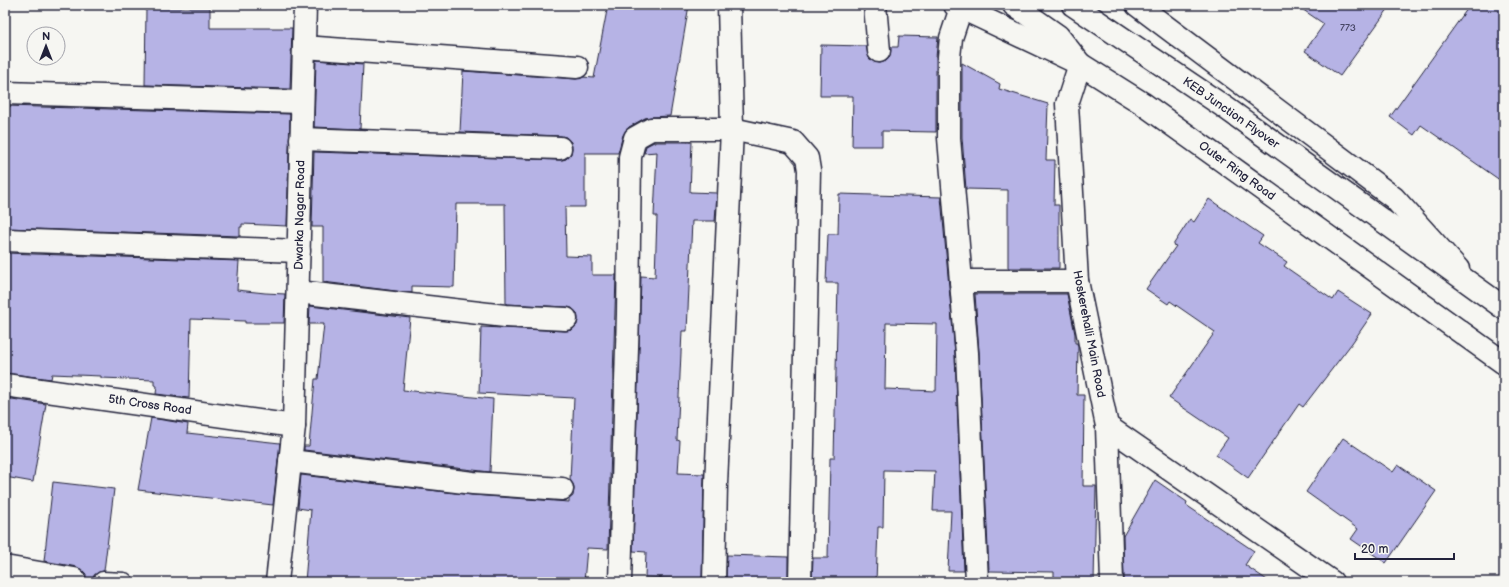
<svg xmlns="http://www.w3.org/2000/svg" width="1509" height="587" viewBox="0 0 1509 587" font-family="'Balsamiq Sans',sans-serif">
<rect width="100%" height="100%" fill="#f6f6f2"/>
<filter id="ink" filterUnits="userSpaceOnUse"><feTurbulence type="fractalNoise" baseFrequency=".025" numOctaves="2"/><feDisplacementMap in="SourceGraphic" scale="8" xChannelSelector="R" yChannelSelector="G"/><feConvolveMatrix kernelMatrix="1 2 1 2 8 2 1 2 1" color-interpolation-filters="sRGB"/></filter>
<g filter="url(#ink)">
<g fill="#b6b3e5" stroke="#22223b" fill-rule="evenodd">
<path d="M 608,5 L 689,5 L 670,116 L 651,117 L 645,118 L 629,127 L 623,135 L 618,153 L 585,153 L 585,207 L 565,207 L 566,256 L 592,257 L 592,275 L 616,275 L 608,549 L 587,548 L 584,582 L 305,582 L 311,510 L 298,508 L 301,475 L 472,495 L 569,502 L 569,499 L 573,496 L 574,489 L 573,484 L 570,480 L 574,398 L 479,393 L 481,327 L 565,331 L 572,330 L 577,325 L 578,320 L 577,313 L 572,308 L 567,307 L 506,304 L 505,204 L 456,204 L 454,287 L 412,286 L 412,293 L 323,282 L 323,227 L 312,227 L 314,152 L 560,160 L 566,159 L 571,154 L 572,148 L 571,142 L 566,137 L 561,136 L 460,132 L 463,71 L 576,79 L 583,77 L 594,78 Z"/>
<path d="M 1296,5 L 1391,5 L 1340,76 L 1305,51 L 1324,24 Z"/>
<path d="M 1470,5 L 1504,5 L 1504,183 L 1421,125 L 1414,135 L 1390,117 Z"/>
<path d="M 146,8 L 210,8 L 210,28 L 292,28 L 290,89 L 145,85 Z"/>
<path d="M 899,36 L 938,37 L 936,57 L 936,132 L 882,131 L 882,146 L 852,146 L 853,96 L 820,96 L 821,45 L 866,46 L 869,58 L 874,62 L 880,63 L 886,61 L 890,57 L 891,47 L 898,47 Z"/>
<path d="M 316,60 L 363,64 L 360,129 L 314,127 Z"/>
<path d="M 962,63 L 1000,84 L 999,89 L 1048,104 L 1046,160 L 1055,160 L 1054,205 L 1059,205 L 1059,268 L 1008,268 L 1008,190 L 966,189 L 962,137 Z"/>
<path d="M 5,106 L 290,114 L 287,226 L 242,224 L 242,227 L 240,227 L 240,236 L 5,228 Z"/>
<path d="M 654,142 L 692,142 L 690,192 L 717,193 L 715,221 L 692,221 L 687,331 L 682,331 L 677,440 L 680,441 L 678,473 L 704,474 L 702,582 L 672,582 L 673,578 L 645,577 L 646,552 L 633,551 L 641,276 L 655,277 L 657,216 L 654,216 L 657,152 L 644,153 L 646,146 Z"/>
<path d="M 839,194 L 941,197 L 955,354 L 964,571 L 948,571 L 951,511 L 933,511 L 935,471 L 884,470 L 883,527 L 878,527 L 876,582 L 812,582 L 813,558 L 828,558 L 830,458 L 834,458 L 838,283 L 826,283 L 828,234 L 838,234 ZM 886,323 L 937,324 L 936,391 L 885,389 Z"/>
<path d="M 1209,199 L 1263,236 L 1258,243 L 1287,262 L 1284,266 L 1333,300 L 1338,292 L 1372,314 L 1352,343 L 1303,407 L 1299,404 L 1248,478 L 1216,455 L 1228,438 L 1169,398 L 1215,332 L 1170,301 L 1168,304 L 1146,289 L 1176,246 L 1173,245 L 1190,219 L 1194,222 Z"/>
<path d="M 5,253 L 239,261 L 237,290 L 265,293 L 285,294 L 284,323 L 245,323 L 245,321 L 191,319 L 189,398 L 156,394 L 157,386 L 154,385 L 154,380 L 101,378 L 101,376 L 52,374 L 51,379 L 5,373 Z"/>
<path d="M 975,294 L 1067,294 L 1075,334 L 1075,343 L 1077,343 L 1078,347 L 1077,395 L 1084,395 L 1083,486 L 1096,486 L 1094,582 L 1054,582 L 1054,572 L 989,571 L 979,352 Z"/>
<path d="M 310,306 L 410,318 L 403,390 L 493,399 L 490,472 L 304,450 L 304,446 L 309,446 L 315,379 L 318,379 L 324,324 L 309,324 Z"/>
<path d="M 5,398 L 46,404 L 33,482 L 5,477 Z"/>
<path d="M 151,418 L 188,424 L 187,433 L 280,443 L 273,505 L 138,490 Z"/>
<path d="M 1343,438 L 1393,472 L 1398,465 L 1436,491 L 1386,563 L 1351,539 L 1358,529 L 1306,492 Z"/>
<path d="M 1155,480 L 1187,502 L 1186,505 L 1254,551 L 1245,565 L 1270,582 L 1124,582 L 1123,536 Z"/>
<path d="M 53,482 L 114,489 L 104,571 L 99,572 L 94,575 L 93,582 L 86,582 L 86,574 L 82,570 L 77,567 L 44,561 Z"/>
<path d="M 727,555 L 788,557 L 788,582 L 726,582 Z"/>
</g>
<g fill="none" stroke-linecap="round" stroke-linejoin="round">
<defs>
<path id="lane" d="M 103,581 L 124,582"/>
<g id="street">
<path d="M 875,5 L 879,51"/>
<path d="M 961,8 L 951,38 L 949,57 L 949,138 L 967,353 L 977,582"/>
<path d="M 304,47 L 577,67"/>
<path d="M 5,93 L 302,102"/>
<path d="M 301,139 L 560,148"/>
<path d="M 5,240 L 299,251"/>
<path d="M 961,281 L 1077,281"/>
<path d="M 298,292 L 505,316 L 566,319"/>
<path d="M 5,385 L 294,426"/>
<path d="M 1107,426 L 1332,582"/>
<path d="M 290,461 L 473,483 L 562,489"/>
<path d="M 5,567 L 74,579"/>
<path d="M 277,582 L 294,426 L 305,5"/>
<path d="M 620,582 L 628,314 L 630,157 L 635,138 L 651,129 L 732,129 L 793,142 L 807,158 L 809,170 L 800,582"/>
<path d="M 714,582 L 716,484 L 732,129 L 729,5"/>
</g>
<g id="secondary">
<path d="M 1014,5 L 1058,36 L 1080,64 L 1067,104 L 1077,281 L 1107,426 L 1112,582"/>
<path d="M 1137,5 L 1394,198 L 1458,269"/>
</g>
<g id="highway">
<path d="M 955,5 L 1080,64 L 1142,103 L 1504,363"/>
<path d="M 1073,5 L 1223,106 L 1504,308"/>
</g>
</defs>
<use href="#lane" stroke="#22223b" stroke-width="21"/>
<use href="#street" stroke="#22223b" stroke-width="25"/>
<use href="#secondary" stroke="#22223b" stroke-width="25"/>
<use href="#highway" stroke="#22223b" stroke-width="25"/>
<use href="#lane" stroke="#f6f6f2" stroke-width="18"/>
<use href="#street" stroke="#f6f6f2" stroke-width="22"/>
<use href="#secondary" stroke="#f6f6f2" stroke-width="22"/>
<use href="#highway" stroke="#f6f6f2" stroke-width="22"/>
</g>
</g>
<g text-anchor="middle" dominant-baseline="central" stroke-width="3" stroke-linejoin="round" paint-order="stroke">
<g font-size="10" fill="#474666">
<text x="1348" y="28">773</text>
</g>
<g font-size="12" fill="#22223b" stroke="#f6f6f2">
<text transform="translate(1231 113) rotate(35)">KEB Junction Flyover</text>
<text transform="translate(1237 171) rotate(36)">Outer Ring Road</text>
<text transform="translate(300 215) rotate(-89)">Dwarka Nagar Road</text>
<text transform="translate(1089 334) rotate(79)">Hoskerehalli Main Road</text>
<text transform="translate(150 405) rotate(8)">5th Cross Road</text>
</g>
</g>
<rect width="1509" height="587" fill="none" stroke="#f6f6f2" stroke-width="20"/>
<rect x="10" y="10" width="1489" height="567" fill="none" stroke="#22223b" stroke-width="1.5" filter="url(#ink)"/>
<g transform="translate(46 46)"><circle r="19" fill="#f6f6f2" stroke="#a1a1a9"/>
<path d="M0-3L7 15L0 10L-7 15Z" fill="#22223b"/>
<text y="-6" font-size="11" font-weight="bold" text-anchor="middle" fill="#22223b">N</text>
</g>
<path d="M1355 553v6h99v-6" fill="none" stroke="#22223b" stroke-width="2"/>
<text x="1361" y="553" font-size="12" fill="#22223b" stroke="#f6f6f2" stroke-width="3" paint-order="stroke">20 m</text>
</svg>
